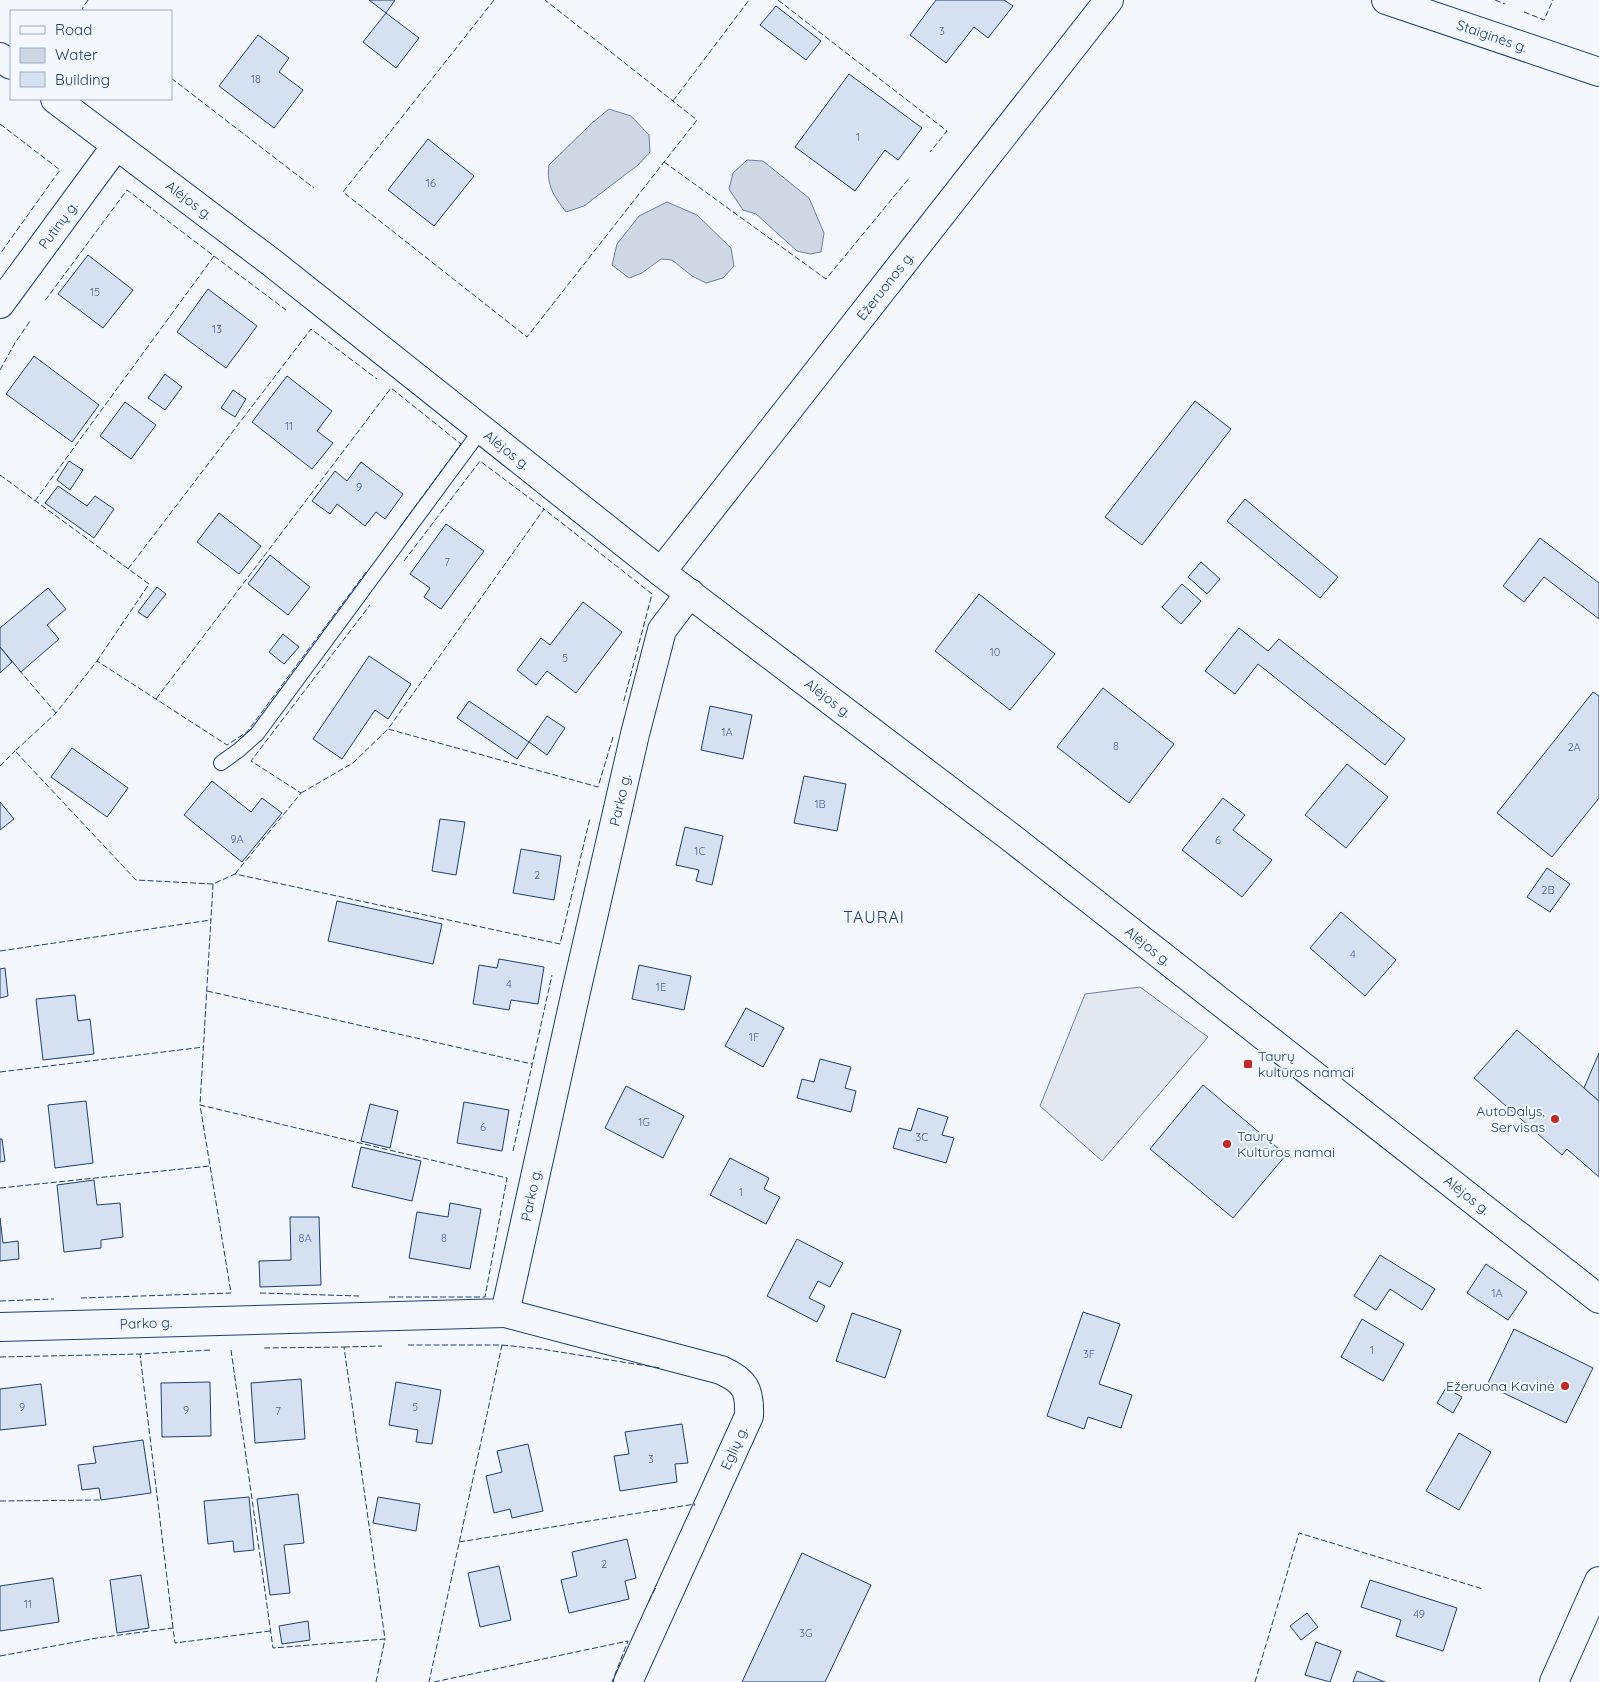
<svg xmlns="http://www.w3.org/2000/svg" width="1599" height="1682" viewBox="0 0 1599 1682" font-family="Quicksand,sans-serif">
<rect width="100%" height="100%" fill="#f4f7fb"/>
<path fill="#e3e8f0" stroke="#687fa3" d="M 1140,987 L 1208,1037 L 1102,1161 L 1040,1106 L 1085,994 Z"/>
<g fill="#cfd7e4" stroke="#687fa3">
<path d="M 609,109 L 631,116 L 649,135 L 650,152 L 638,165 L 584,206 L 566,212 C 554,196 546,185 549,165 L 592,123 Z"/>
<path d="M 747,160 L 763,161 L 809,198 L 824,233 L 821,252 L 810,254 L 797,251 L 756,214 L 743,210 L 729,189 L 733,173 Z"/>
<path d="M 667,202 L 697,215 L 731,248 L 734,266 L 723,278 L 706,283 L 692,276 L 672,260 L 661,259 L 642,273 L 629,278 L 612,265 L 617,244 L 639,216 Z"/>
</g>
<g fill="#d5e0f0" stroke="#1d3f73">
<path d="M 369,0 L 395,0 L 386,13 Z"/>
<path d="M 936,0 L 1004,0 L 1013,6 L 988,38 L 974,27 L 946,63 L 910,35 Z"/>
<path d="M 776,6 L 821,41 L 806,60 L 760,25 Z"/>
<path d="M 386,13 L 419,38 L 396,68 L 363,42 Z"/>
<path d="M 258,35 L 289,58 L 279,72 L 303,90 L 274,128 L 219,86 Z"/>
<path d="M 849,74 L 922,128 L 898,160 L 885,150 L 855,191 L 795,147 Z"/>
<path d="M 428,139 L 474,176 L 434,226 L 388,190 Z"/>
<path d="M 88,255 L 133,290 L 103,328 L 58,294 Z"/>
<path d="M 208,289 L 257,326 L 226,368 L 177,332 Z"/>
<path d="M 34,356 L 99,405 L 72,442 L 6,394 Z"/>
<path d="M 165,374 L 182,387 L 165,410 L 148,398 Z"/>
<path d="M 287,376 L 332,411 L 317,431 L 333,443 L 312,469 L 252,422 Z"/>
<path d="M 233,390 L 246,399 L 235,417 L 221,408 Z"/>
<path d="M 1195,401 L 1231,429 L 1142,545 L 1105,517 Z"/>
<path d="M 125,402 L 156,425 L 131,459 L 100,436 Z"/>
<path d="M 69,461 L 83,470 L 70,490 L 57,480 Z"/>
<path d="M 361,462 L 403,494 L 385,519 L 376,512 L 365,526 L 337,504 L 330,514 L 312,501 L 335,471 L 347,481 Z"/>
<path d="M 58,486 L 87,506 L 95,496 L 114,509 L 94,538 L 45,503 Z"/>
<path d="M 1245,499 L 1338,577 L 1320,598 L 1227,521 Z"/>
<path d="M 219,513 L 261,546 L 239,574 L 197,542 Z"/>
<path d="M 446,524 L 484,551 L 441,609 L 424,597 L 430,588 L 410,574 Z"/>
<path d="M 1540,538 L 1599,583 L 1599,619 L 1544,577 L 1524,602 L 1503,586 Z"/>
<path d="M 270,555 L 310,587 L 288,615 L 248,584 Z"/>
<path d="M 1201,562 L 1220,579 L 1207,594 L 1188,577 Z"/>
<path d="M 1182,584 L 1201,601 L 1181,624 L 1162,607 Z"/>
<path d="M 157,587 L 166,594 L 147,618 L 138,612 Z"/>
<path d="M 48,588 L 66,609 L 47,625 L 59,639 L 21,672 L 0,647 L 0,628 Z"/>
<path d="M 979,594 L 1055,654 L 1010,710 L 935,651 Z"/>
<path d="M 583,602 L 622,632 L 576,693 L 547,671 L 536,685 L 517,670 L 541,638 L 550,645 Z"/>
<path d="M 1239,628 L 1268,651 L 1279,639 L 1405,739 L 1385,765 L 1258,664 L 1235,694 L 1205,671 Z"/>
<path d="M 283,634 L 299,647 L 284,664 L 269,652 Z"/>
<path d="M 0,647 L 12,662 L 0,673 Z"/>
<path d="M 369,656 L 411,684 L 388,719 L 375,710 L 342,759 L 313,739 Z"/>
<path d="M 1103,688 L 1174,744 L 1129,803 L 1057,747 Z"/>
<path d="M 1593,692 L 1599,696 L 1599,798 L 1552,857 L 1497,813 Z"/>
<path d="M 469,701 L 529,742 L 517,759 L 457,718 Z"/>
<path d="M 710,706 L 752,715 L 743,759 L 701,750 Z"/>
<path d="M 547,716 L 565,728 L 547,755 L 529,742 Z"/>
<path d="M 72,748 L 128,788 L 107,817 L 51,777 Z"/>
<path d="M 1347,764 L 1388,797 L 1346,848 L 1305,815 Z"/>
<path d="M 804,776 L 846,784 L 837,831 L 794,823 Z"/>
<path d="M 212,781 L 251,812 L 262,798 L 282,813 L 242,862 L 184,815 Z"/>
<path d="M 1223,798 L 1245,815 L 1233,830 L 1272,860 L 1242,897 L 1182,850 Z"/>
<path d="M 0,802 L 14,819 L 0,830 Z"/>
<path d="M 440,819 L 465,822 L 456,875 L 432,871 Z"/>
<path d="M 685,827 L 723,836 L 712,885 L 696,881 L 699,870 L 676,865 Z"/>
<path d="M 521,849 L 561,856 L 554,900 L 513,893 Z"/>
<path d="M 1547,868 L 1570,884 L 1550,912 L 1527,897 Z"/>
<path d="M 337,901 L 442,924 L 433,964 L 328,941 Z"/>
<path d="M 1341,912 L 1396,960 L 1365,996 L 1310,948 Z"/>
<path d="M 499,959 L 544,967 L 538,1004 L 511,1000 L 509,1010 L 473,1004 L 479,965 L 497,968 Z"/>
<path d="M 639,965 L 691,976 L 684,1010 L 632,999 Z"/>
<path d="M 5,968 L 8,996 L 0,998 L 0,969 Z"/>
<path d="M 75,995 L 78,1021 L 90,1019 L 94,1054 L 43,1060 L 36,999 Z"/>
<path d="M 746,1008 L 784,1028 L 763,1067 L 725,1046 Z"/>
<path d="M 1517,1030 L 1599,1101 L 1599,1177 L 1567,1149 L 1562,1155 L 1474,1078 Z"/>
<path d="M 1599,1053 L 1599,1101 L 1584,1088 Z"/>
<path d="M 820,1059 L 851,1067 L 845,1088 L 856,1091 L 851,1112 L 797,1098 L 802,1079 L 814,1082 Z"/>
<path d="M 1203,1085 L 1286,1155 L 1233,1218 L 1150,1149 Z"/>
<path d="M 626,1086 L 684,1116 L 663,1158 L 605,1128 Z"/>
<path d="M 86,1101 L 93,1163 L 55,1168 L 48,1105 Z"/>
<path d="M 464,1102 L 509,1110 L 502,1151 L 457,1143 Z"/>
<path d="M 370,1104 L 398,1111 L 390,1148 L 361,1141 Z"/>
<path d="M 918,1108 L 948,1117 L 942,1135 L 954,1138 L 946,1163 L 893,1148 L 899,1128 L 911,1131 Z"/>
<path d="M 0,1139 L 2,1139 L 5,1161 L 0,1162 Z"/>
<path d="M 361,1147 L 421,1161 L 412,1201 L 352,1187 Z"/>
<path d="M 730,1158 L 769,1178 L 764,1189 L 780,1197 L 766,1224 L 710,1195 Z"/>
<path d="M 94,1180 L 97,1205 L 120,1203 L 123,1237 L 101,1240 L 101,1248 L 64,1252 L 57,1185 Z"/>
<path d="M 450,1203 L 481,1209 L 470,1269 L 409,1258 L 417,1212 L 448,1217 Z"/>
<path d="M 290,1217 L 319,1217 L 321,1285 L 260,1287 L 259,1261 L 291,1260 Z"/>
<path d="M 0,1218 L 3,1243 L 18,1241 L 19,1259 L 0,1261 Z"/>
<path d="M 797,1239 L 843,1263 L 830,1287 L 818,1281 L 809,1298 L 825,1306 L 817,1322 L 767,1296 Z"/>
<path d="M 1380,1255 L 1435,1289 L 1422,1310 L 1390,1289 L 1376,1310 L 1354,1296 Z"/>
<path d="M 1486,1264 L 1527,1292 L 1508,1320 L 1467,1293 Z"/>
<path d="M 1083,1312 L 1120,1324 L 1099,1384 L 1132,1395 L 1121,1428 L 1088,1417 L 1084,1429 L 1047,1416 Z"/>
<path d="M 852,1313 L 901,1330 L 885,1378 L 836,1361 Z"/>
<path d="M 1362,1319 L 1404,1344 L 1383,1381 L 1341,1357 Z"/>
<path d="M 1514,1329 L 1593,1368 L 1566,1423 L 1487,1385 Z"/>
<path d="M 301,1379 L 305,1439 L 255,1443 L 251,1383 Z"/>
<path d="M 210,1382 L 211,1436 L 162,1437 L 161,1383 Z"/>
<path d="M 396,1382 L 441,1390 L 432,1444 L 416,1442 L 418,1430 L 389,1425 Z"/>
<path d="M 41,1384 L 46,1425 L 0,1430 L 0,1389 Z"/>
<path d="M 1446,1388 L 1462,1397 L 1453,1413 L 1437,1403 Z"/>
<path d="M 682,1424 L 688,1463 L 675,1464 L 677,1482 L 620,1491 L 614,1456 L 629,1454 L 625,1432 Z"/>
<path d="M 1459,1433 L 1491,1452 L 1459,1510 L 1426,1491 Z"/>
<path d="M 143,1440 L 151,1493 L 101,1500 L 99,1488 L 82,1490 L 78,1465 L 96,1463 L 93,1447 Z"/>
<path d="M 528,1444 L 543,1511 L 512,1518 L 510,1509 L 494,1513 L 486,1476 L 502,1472 L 497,1451 Z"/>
<path d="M 298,1494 L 304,1543 L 284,1545 L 290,1593 L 270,1595 L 257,1499 Z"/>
<path d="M 249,1497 L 254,1550 L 234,1552 L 233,1541 L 208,1544 L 204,1501 Z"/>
<path d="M 378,1497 L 420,1504 L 416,1531 L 373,1523 Z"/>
<path d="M 627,1539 L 636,1578 L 625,1581 L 629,1599 L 569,1613 L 561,1580 L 577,1576 L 572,1552 Z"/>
<path d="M 802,1553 L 871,1585 L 825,1682 L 742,1682 Z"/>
<path d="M 499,1566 L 511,1620 L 480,1627 L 468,1573 Z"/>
<path d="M 141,1575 L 149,1628 L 117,1633 L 110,1580 Z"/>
<path d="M 53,1578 L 59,1622 L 0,1631 L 0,1586 Z"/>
<path d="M 1370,1580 L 1457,1608 L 1443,1651 L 1396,1636 L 1401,1620 L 1361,1607 Z"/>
<path d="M 1307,1613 L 1318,1627 L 1301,1640 L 1290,1626 Z"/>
<path d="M 308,1621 L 310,1640 L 282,1644 L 279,1626 Z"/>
<path d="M 1316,1642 L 1341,1651 L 1330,1682 L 1305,1675 Z"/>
<path d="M 1357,1671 L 1385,1682 L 1353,1682 Z"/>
</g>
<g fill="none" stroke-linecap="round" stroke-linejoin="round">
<defs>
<path id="service" d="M 221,763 L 239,750 L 257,734 L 481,430"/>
<g id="minor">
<path d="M 1386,0 L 1599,72"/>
<path d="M 0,57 L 11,65"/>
<path d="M 55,99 L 271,262 L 661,572 L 1009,836 L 1599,1299"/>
<path d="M 0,304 L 116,146"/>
<path d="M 661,572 L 1109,0"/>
<path d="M 505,1313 L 721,1370 C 745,1381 750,1389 749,1416 L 628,1682"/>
<path d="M 0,1327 L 505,1313 L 575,996 L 635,734 L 662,630 L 690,593"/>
</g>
<path id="trunk" d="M 1554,1682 L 1599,1581"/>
</defs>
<use href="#service" stroke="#1d3f73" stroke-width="16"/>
<use href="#minor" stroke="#1d3f73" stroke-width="30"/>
<use href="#trunk" stroke="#1d3f73" stroke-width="30"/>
<use href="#service" stroke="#f4f7fb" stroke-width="14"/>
<use href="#minor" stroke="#f4f7fb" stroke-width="28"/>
<use href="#trunk" stroke="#f4f7fb" stroke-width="28"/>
<g stroke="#1d3f73" stroke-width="1" stroke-dasharray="6 2.5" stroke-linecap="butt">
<path d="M 494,0 L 343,192 L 527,337 L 697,120 L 545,0"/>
<path d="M 778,0 L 947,131 L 930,152"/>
<path d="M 1495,0 L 1505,4"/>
<path d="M 85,11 L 82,9 L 88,0"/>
<path d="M 1524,12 L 1544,20 L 1553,0"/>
<path d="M 171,78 L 314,188"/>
<path d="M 673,101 L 749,0"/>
<path d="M 0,124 L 60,170 L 0,254"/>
<path d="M 664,162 L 826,279 L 910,177"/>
<path d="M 214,256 L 286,310"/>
<path d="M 0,370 L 15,343 L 30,321"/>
<path d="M 0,475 L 149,584 L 97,661"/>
<path d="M 35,501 L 214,256 L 127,190 L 44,302"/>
<path d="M 404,561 L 480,461 L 544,509"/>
<path d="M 128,569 L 311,329 L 377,379"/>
<path d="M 19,670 L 56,713"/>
<path d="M 156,699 L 391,388 L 461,444 L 400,527"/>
<path d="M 613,737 L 598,787 L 388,729 L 544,509 L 652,594 L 623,704"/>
<path d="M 0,766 L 15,751"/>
<path d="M 301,793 L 353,763 L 388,729"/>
<path d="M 235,874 L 301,793 L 251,761 L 370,605"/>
<path d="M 213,884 L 136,880 L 15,751 L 56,713 L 97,661 L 227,745 L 247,732 L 366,572"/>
<path d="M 0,951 L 211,920"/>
<path d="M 207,991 L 532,1064"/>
<path d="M 0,1072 L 204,1047"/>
<path d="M 513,1151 L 552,975"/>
<path d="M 0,1188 L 210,1166"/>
<path d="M 260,1293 L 359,1296"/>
<path d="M 389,1297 L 485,1297 L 507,1178 L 200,1105 L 213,884 L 235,874 L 560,944 L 590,818"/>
<path d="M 81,1298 L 231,1293 L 200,1105"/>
<path d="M 0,1301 L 54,1299"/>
<path d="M 408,1345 L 502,1345 L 429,1682"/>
<path d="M 502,1345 L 541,1349 L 660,1368"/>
<path d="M 344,1347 L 382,1346"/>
<path d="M 231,1350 L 273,1648 L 385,1639 L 344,1347 L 263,1348"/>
<path d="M 0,1357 L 140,1354"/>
<path d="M 0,1501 L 101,1500"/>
<path d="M 459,1542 L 695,1504 L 694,1506"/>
<path d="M 649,1601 L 657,1585"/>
<path d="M 173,1628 L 140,1354 L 211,1350"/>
<path d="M 0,1656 L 97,1638 L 173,1628 L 175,1643 L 270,1631"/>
<path d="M 376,1682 L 385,1639"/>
<path d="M 434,1682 L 628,1641 L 612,1682"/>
<path d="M 1255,1682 L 1299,1533 L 1483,1589"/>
</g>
</g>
<g fill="#c62828" stroke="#f4f7fb" stroke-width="2">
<rect x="1243" y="1059" width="10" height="10" rx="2.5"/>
<circle cx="1555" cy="1119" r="5"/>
<circle cx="1227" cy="1144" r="5"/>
<circle cx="1565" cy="1386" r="5"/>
</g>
<g text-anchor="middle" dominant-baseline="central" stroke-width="4" stroke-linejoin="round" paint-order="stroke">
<g font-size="11" fill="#4b6792">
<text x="942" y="31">3</text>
<text x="256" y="79">18</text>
<text x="858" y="137">1</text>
<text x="431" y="183">16</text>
<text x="95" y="292">15</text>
<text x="217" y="329">13</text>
<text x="289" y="426">11</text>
<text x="359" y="487">9</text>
<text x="447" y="562">7</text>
<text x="995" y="652">10</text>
<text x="565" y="658">5</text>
<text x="727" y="732">1A</text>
<text x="1116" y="746">8</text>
<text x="1574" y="747">2A</text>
<text x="820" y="804">1B</text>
<text x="237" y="839">9A</text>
<text x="1218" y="840">6</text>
<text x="700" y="851">1C</text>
<text x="537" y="875">2</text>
<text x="1548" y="890">2B</text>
<text x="1353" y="954">4</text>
<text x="509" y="984">4</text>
<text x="661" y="987">1E</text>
<text x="754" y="1037">1F</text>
<text x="644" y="1122">1G</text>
<text x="483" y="1127">6</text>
<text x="922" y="1137">3C</text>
<text x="741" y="1192">1</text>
<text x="305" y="1238">8A</text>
<text x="444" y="1238">8</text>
<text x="1497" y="1293">1A</text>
<text x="1372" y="1350">1</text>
<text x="1089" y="1354">3F</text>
<text x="22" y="1407">9</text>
<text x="415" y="1407">5</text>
<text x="186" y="1410">9</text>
<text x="278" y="1411">7</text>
<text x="651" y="1459">3</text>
<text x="604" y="1564">2</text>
<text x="28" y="1604">11</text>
<text x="1419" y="1614">49</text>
<text x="806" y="1633">3G</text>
</g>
<g font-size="14" fill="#1d3f73" stroke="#f4f7fb">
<text transform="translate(1492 36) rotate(19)">Staiginės g.</text>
<text transform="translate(189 200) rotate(37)">Alėjos g.</text>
<text transform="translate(58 225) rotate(-53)">Putinų g.</text>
<text transform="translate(885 286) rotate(-52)">Ežeruonos g.</text>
<text transform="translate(507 450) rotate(38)">Alėjos g.</text>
<text transform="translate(828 698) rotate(37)">Alėjos g.</text>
<text transform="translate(620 800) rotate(-77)">Parko g.</text>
<text transform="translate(1148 946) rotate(38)">Alėjos g.</text>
<text transform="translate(531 1195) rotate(-78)">Parko g.</text>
<text transform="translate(1467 1195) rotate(38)">Alėjos g.</text>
<text transform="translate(146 1323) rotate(-2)">Parko g.</text>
<text transform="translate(734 1448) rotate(-66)">Eglių g.</text>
</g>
<g font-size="14" fill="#1d3f73" stroke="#f4f7fb" text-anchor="start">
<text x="1258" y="1056">Taurų<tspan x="1258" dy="16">kultūros namai</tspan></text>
<text x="1545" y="1111" text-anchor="end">AutoDalys,<tspan x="1545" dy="16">Servisas</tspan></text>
<text x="1237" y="1136">Taurų<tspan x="1237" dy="16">Kultūros namai</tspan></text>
<text x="1555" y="1386" text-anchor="end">Ežeruona Kavinė</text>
</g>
<g font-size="16" letter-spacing="1" fill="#1d3f73" stroke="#f4f7fb">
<text x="874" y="917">TAURAI</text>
</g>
</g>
<rect x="10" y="10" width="162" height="90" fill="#f4f7fb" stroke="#9eadc5"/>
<rect x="20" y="26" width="25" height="8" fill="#f4f7fb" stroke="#9eadc5"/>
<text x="55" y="35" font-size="15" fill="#1d3f73">Road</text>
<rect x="20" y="48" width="25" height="15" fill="#cfd7e4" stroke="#9eadc5"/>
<text x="55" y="60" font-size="15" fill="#1d3f73">Water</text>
<rect x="20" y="72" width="25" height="15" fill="#d5e0f0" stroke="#9eadc5"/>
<text x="55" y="85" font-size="15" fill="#1d3f73">Building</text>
</svg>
